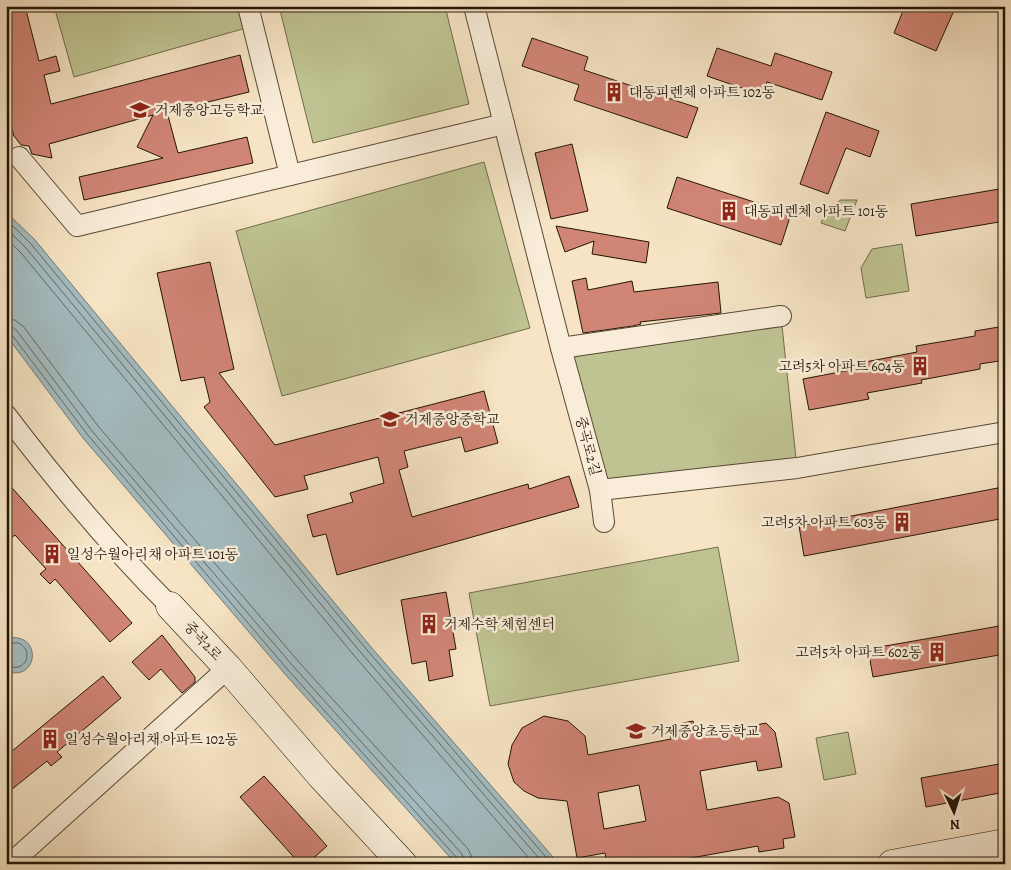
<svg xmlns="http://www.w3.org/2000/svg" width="1011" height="870" viewBox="0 0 1011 870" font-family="Alegreya,'Noto Serif KR',serif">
<rect width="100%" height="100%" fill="#f6e4c4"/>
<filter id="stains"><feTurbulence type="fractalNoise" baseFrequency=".004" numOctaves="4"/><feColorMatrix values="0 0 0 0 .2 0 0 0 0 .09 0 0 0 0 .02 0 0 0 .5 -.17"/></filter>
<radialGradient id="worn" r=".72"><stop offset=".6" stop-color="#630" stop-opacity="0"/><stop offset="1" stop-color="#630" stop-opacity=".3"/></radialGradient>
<g fill="#bfc392" stroke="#716c4c">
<path d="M 54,6 L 248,6 L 253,26 L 74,77 Z"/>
<path d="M 279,6 L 445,6 L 469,104 L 313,143 Z"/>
<path d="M 484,162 L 530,328 L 282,396 L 236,231 Z"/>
<path d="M 841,200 L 857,200 L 845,231 L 821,223 L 827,208 Z"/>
<path d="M 902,244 L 909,291 L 866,298 L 861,268 L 872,249 Z"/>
<path d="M 781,316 L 797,468 L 600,490 L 561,348 Z"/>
<path d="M 718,547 L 739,661 L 490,706 L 469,593 Z"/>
<path d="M 848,732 L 856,774 L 824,780 L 816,738 Z"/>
</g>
<g fill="#a3bbc0" stroke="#707975">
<path d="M 6,212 L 35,240 L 371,647 L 559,864 L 456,864 L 284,673 L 83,438 L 6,335 Z"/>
<path d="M 9,638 C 43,633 38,683 6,671 L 6,640 Z"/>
</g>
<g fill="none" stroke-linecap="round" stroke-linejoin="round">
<g stroke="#636862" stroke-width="1">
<path d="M 6,219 L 31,244 L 367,650 L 552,864"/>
<path d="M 6,228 L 26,248 L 362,654 L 544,864"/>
<path d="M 6,238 L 21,253 L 357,659 L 534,864"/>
<path d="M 6,319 L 15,320 L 23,326 L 98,426 L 298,661 L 468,849 L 471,855 L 473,864"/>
<path d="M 6,326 L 12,327 L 17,331 L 92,431 L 293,666 L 462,854 L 465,864"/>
<path d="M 6,333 L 12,335 L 87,434 L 288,670 L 457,858 L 459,864"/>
<path d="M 6,644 C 10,644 14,642 18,643 C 30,647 30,664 18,667 C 14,668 10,667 6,666"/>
</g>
</g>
<g fill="#d18575" stroke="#231505" fill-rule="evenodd">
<path d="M 6,6 L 25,6 L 39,61 L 56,56 L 60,71 L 44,75 L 51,104 L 240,55 L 249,92 L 167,112 L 178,153 L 247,137 L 253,163 L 84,200 L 79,177 L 163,158 L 137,147 L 153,115 L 49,144 L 52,158 L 32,154 L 29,146 L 21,145 L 14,136 L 11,125 L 6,126 Z"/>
<path d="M 905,6 L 956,6 L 936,51 L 894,33 Z"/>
<path d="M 532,38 L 588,57 L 584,70 L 698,108 L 687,138 L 574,100 L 579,85 L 522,66 Z"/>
<path d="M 717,48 L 771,66 L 775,53 L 832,72 L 822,100 L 767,82 L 762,95 L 707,76 Z"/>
<path d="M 826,112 L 879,131 L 870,157 L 846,148 L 828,194 L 800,184 Z"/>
<path d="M 572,144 L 588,211 L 551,219 L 535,153 Z"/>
<path d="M 677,177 L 791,214 L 781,245 L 667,208 Z"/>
<path d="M 1005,188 L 1005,221 L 916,236 L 911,204 Z"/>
<path d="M 556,226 L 649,242 L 646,263 L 592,254 L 594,241 L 565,252 Z"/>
<path d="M 210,262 L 234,369 L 219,373 L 275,445 L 484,391 L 498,443 L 465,452 L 461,437 L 404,451 L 408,467 L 399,470 L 412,517 L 528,484 L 529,489 L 569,476 L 579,507 L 337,575 L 326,534 L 313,537 L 307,515 L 353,502 L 350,493 L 384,483 L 378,457 L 304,476 L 308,489 L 275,497 L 204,407 L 210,402 L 204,377 L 181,381 L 157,273 Z"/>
<path d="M 586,278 L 588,290 L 632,281 L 634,292 L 718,282 L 721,313 L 640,322 L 641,324 L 633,326 L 583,333 L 572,281 Z"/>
<path d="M 1005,326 L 1005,360 L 980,364 L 980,369 L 921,380 L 922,383 L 867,393 L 869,399 L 809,410 L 803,379 L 861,368 L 860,363 L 917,352 L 916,346 L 975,336 L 975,331 Z"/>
<path d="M 6,481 L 132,623 L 110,642 L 55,579 L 50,584 L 40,574 L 46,569 L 15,535 L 6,542 Z"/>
<path d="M 1003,487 L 1005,518 L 804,556 L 799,526 Z"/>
<path d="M 446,592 L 456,649 L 449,650 L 453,676 L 429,681 L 426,661 L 412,664 L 401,600 Z"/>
<path d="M 1005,625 L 1005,654 L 873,677 L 868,649 Z"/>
<path d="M 162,635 L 195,677 L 195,682 L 182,693 L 161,669 L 149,680 L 132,662 Z"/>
<path d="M 103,676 L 121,698 L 57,752 L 62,757 L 51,766 L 47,761 L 6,794 L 6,756 Z"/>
<path d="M 544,716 L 568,721 L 585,736 L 588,755 L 671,739 L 668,726 L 693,721 L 696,737 L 766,723 L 775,732 L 782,767 L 758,771 L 756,761 L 700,771 L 707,810 L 778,797 L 789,803 L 795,837 L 783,839 L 784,848 L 759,852 L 758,846 L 657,864 L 607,864 L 605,853 L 577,858 L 567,801 L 538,798 L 524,791 L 514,782 L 508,764 L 512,745 L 522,728 ZM 639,785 L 646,821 L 604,829 L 598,793 Z"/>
<path d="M 1005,763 L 1005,792 L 926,807 L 921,778 Z"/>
<path d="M 264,776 L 327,846 L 307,864 L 300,864 L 240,797 Z"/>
</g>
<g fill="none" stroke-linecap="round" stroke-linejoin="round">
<defs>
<g id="street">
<path d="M 248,6 L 290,175"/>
<path d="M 474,6 L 561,348 L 600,490 L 797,468 L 1005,432"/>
<path d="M 19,157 L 77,226 L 504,124"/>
<path d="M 561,348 L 781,316"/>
<path d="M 6,415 C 57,482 111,547 170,606"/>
<path d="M 600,490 L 604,522"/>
<path d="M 10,864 L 228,668"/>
</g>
<g id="secondary">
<path d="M 170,606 L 228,668 L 322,777 L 403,864"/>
<path d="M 892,864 L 1005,843"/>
</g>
</defs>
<use href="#street" stroke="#584935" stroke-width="22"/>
<use href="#secondary" stroke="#231505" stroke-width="29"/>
<use href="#street" stroke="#f9edd9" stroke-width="20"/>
<use href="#secondary" stroke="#f9edd9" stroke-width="28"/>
</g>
<defs>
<symbol id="building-bare" viewBox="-9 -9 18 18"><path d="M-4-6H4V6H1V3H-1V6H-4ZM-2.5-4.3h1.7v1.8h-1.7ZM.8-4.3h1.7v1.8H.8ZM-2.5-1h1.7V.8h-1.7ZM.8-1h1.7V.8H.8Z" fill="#8f2418" stroke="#f9edd9" stroke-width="2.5" paint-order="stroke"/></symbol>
<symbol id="school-bare" viewBox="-9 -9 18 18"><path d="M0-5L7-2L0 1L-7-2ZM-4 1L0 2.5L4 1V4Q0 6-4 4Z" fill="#8f2418" stroke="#f9edd9" stroke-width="2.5" paint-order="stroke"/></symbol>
</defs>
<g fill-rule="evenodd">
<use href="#building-bare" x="600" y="78" width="28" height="28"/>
<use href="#school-bare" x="126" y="96" width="28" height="28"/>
<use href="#building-bare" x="715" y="197" width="28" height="28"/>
<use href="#building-bare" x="906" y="352" width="28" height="28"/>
<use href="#school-bare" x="376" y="405" width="28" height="28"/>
<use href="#building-bare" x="888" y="508" width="28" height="28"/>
<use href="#building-bare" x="38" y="540" width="28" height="28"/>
<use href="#building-bare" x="415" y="610" width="28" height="28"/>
<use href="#building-bare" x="923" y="638" width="28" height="28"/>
<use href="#school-bare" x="622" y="717" width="28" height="28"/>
<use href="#building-bare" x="36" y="725" width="28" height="28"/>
</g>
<g text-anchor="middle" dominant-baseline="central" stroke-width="5" stroke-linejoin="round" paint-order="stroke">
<g font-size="14" fill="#231505" stroke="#f9edd9" text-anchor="start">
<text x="629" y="92">대동피렌체 아파트 102동</text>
<text x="155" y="110">거제중앙고등학교</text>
<text x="744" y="211">대동피렌체 아파트 101동</text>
<text x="905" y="366" text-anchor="end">고려5차 아파트 604동</text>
<text x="405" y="419">거제중앙중학교</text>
<text x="887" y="522" text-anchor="end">고려5차 아파트 603동</text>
<text x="67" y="554">일성수월아리채 아파트 101동</text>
<text x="444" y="624">거제수학 체험센터</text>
<text x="922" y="652" text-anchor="end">고려5차 아파트 602동</text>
<text x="651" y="731">거제중앙초등학교</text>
<text x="65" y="739">일성수월아리채 아파트 102동</text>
</g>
<g font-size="14" fill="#231505" stroke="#f9edd9">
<text transform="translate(588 446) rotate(75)">중곡로2길</text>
<text transform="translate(203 641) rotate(47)">중곡2로</text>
</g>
</g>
<rect width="1011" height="870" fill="none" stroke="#f6e4c4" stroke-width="25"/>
<rect x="8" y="8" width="996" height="855" fill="none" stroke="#231505" stroke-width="2.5"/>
<rect x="12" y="12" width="986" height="845" fill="none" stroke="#231505"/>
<g transform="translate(954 812) rotate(176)" stroke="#f9edd9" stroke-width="4" paint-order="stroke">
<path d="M0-4L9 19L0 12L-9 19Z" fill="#231505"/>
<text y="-8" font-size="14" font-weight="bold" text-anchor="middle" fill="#231505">N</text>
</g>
<rect width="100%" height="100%" filter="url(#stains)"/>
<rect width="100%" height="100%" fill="url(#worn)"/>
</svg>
